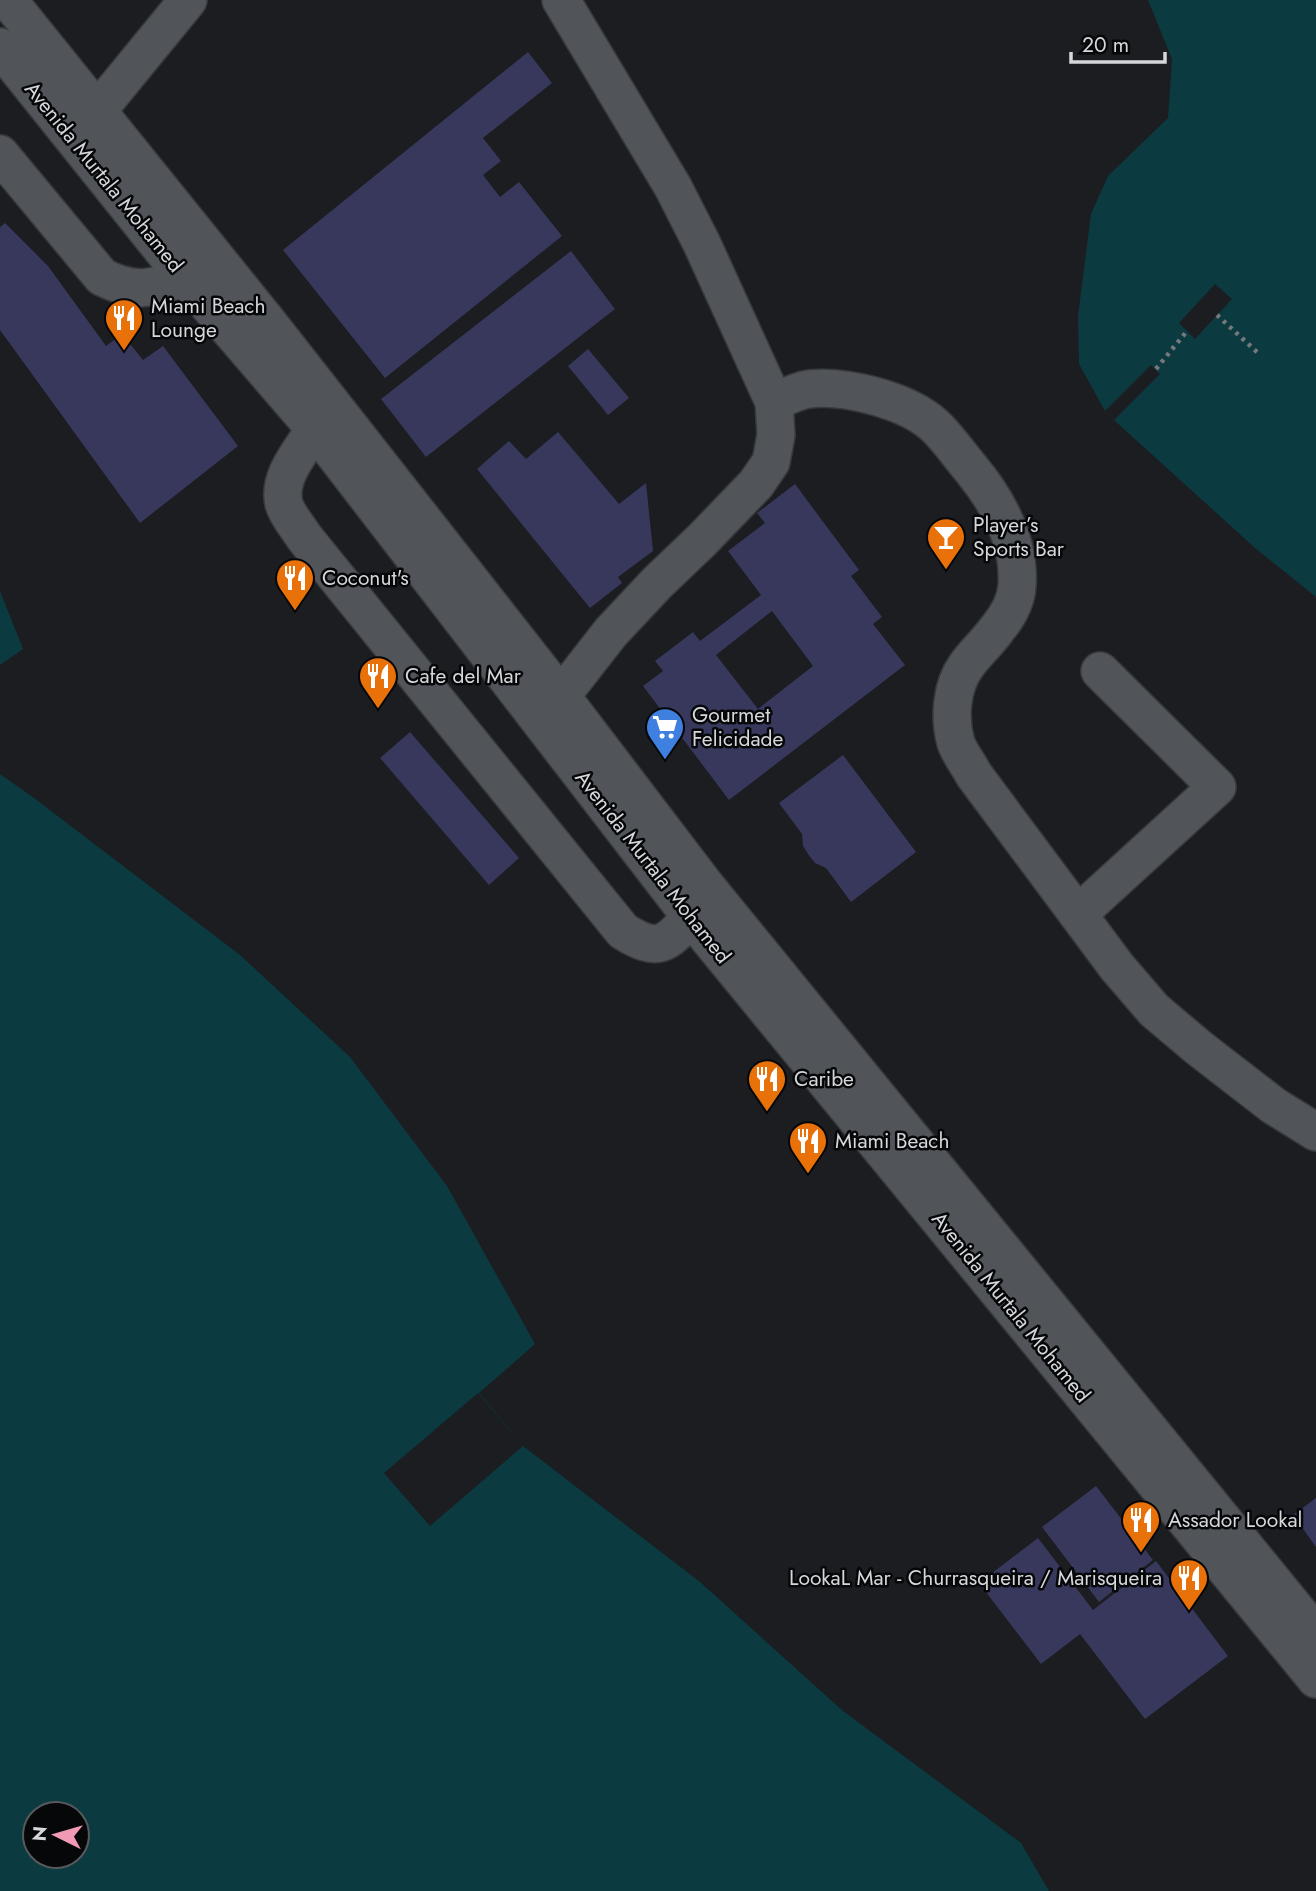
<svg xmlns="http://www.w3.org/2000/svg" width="1316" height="1891" viewBox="0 0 1316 1891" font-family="Jost,sans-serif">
<rect width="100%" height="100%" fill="#1b1d21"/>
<g fill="#0b3b40" fill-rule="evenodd">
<path d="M 1148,0 L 1316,0 L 1316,597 L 1255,548 L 1114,420 L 1105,411 L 1079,364 L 1078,316 L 1091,214 L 1108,176 L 1168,118 L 1172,59 Z"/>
<path d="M 0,591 L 23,649 L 0,665 Z"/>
<path d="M 0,774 L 34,798 L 240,955 L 350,1057 L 447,1186 L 535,1344 L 479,1393 L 523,1446 L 700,1582 L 843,1711 L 1021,1843 L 1049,1891 L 0,1891 ZM 35,1814 L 77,1814 L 77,1856 L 35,1856 Z"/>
</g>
<g fill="#1b1d21">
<path d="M 1215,284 L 1232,299 L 1195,339 L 1179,323 Z"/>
<path d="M 1151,365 L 1160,374 L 1114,420 L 1105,411 Z"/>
<path d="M 478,1393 L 523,1446 L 430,1526 L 384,1473 Z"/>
</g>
<g fill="#37385c" fill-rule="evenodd">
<path d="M 528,52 L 552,83 L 483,138 L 501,161 L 483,175 L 500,197 L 519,182 L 562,236 L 385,378 L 283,250 Z"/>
<path d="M 5,223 L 48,266 L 106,346 L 122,334 L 143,360 L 163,346 L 238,446 L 140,523 L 0,330 L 0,227 Z"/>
<path d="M 571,251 L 615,309 L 426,457 L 381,399 Z"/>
<path d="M 588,349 L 629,398 L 608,415 L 568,366 Z"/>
<path d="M 558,432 L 619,504 L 646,483 L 653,551 L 618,577 L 622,583 L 590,608 L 477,469 L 509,441 L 526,459 Z"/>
<path d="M 795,484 L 859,570 L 851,576 L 882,617 L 873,624 L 905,665 L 729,800 L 643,686 L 663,671 L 655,661 L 693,632 L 700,641 L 761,595 L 728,551 L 765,523 L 757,513 ZM 772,611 L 813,666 L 758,709 L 716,655 Z"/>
<path d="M 410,732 L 519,858 L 489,885 L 380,758 Z"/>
<path d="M 843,755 L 916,852 L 851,902 L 826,868 L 815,863 L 808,854 L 803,846 L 802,834 L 779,803 Z"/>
<path d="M 1096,1486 L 1153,1560 L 1099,1602 L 1042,1527 Z"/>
<path d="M 1316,1498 L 1316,1547 L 1293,1515 Z"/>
<path d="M 1038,1538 L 1093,1610 L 1156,1561 L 1228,1656 L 1145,1719 L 1080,1634 L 1041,1664 L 979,1583 Z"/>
</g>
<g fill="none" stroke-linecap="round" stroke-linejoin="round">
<defs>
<g id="minor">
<path d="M 8,0 L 270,325 L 561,696 L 705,885 L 1316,1634"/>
<path d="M 561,0 L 673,187 L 702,244 L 774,402 L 776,435 L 771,462 L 756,484 L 702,540 L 657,583 L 611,632 L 561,696"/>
<path d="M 0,47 L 185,278 L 315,429 L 691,917 L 1316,1679"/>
<path d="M 98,110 L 188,0"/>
<path d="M 0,154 L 102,277 C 136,294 151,288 185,278"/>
<path d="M 774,402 C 785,397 797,391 809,389 C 845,385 906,400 934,425 C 948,438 960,456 972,470 C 999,503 1020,543 1017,586 C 1016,603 1007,617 997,629 C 988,642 975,653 966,666 C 951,687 949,719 956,743 C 960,754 969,765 974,775 L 1117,967 L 1154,1010 L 1199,1048 L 1274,1106 L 1316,1132"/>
<path d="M 315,429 C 302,450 277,477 284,504 C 287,515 298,527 304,537 L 623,931 C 658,953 666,945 691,917"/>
<path d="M 1078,914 L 1217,787 L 1100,671"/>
</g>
</defs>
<use href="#minor" stroke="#38393c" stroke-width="40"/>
<g stroke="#76787b" stroke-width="4.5" stroke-dasharray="3.5 5" stroke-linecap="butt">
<path d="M 1217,315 L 1258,353"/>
<path d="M 1156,369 L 1187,331"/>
</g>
<use href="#minor" stroke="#515459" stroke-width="37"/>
</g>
<defs>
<symbol id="restaurant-pin" viewBox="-11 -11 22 30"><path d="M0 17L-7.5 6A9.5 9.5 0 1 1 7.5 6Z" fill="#e8710a" stroke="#060709"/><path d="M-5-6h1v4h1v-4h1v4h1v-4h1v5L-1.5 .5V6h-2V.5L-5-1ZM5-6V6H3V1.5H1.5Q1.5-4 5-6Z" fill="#fff"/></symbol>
<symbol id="bar-pin" viewBox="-11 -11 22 30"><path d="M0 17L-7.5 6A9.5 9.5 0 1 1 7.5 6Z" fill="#e8710a" stroke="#060709"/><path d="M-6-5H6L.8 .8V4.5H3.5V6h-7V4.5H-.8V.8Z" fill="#fff"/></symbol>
<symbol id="supermarket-pin" viewBox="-11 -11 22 30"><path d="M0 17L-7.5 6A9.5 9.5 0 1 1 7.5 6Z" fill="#3f7fe0" stroke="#060709"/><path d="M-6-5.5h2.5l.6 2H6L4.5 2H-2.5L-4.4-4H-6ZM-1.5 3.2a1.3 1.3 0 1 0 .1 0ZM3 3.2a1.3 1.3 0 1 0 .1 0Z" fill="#fff"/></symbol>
</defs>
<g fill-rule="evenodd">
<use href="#restaurant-pin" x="102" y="296" width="44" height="60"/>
<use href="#bar-pin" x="924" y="515" width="44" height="60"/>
<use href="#restaurant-pin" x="273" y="556" width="44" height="60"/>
<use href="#restaurant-pin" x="356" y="654" width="44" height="60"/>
<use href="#supermarket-pin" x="643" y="705" width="44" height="60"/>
<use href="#restaurant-pin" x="745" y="1057" width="44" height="60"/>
<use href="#restaurant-pin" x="786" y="1119" width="44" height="60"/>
<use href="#restaurant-pin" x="1119" y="1498" width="44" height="60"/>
<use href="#restaurant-pin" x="1167" y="1556" width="44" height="60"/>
</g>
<g text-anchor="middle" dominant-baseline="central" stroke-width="5" stroke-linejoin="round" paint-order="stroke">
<g font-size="21" fill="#d5d7da" stroke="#060709">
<text transform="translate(104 177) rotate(51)">Avenida Murtala Mohamed</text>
<text transform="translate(653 867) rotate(52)">Avenida Murtala Mohamed</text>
<text transform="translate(1011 1307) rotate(51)">Avenida Murtala Mohamed</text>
</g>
<g font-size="21" fill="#d5d7da" stroke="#060709" text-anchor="start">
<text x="151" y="306">Miami Beach<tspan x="151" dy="24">Lounge</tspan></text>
<text x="973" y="525">Player’s<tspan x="973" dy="24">Sports Bar</tspan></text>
<text x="322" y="578">Coconut's</text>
<text x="405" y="676">Cafe del Mar</text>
<text x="692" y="715">Gourmet<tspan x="692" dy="24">Felicidade</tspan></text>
<text x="794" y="1079">Caribe</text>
<text x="835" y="1141">Miami Beach</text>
<text x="1168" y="1520">Assador Lookal</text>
<text x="1162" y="1578" text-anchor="end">LookaL Mar - Churrasqueira / Marisqueira</text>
</g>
</g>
<g transform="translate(56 1835) rotate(275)"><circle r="33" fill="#060709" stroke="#595a5d" stroke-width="2"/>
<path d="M0-5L12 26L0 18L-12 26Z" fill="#f09ab6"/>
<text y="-10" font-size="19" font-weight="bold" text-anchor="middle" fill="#d5d7da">N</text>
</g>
<path d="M1071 52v10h94v-10" fill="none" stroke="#d5d7da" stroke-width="3.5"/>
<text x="1082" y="52" font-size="21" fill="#d5d7da" stroke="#060709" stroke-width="5" paint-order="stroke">20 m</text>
</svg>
